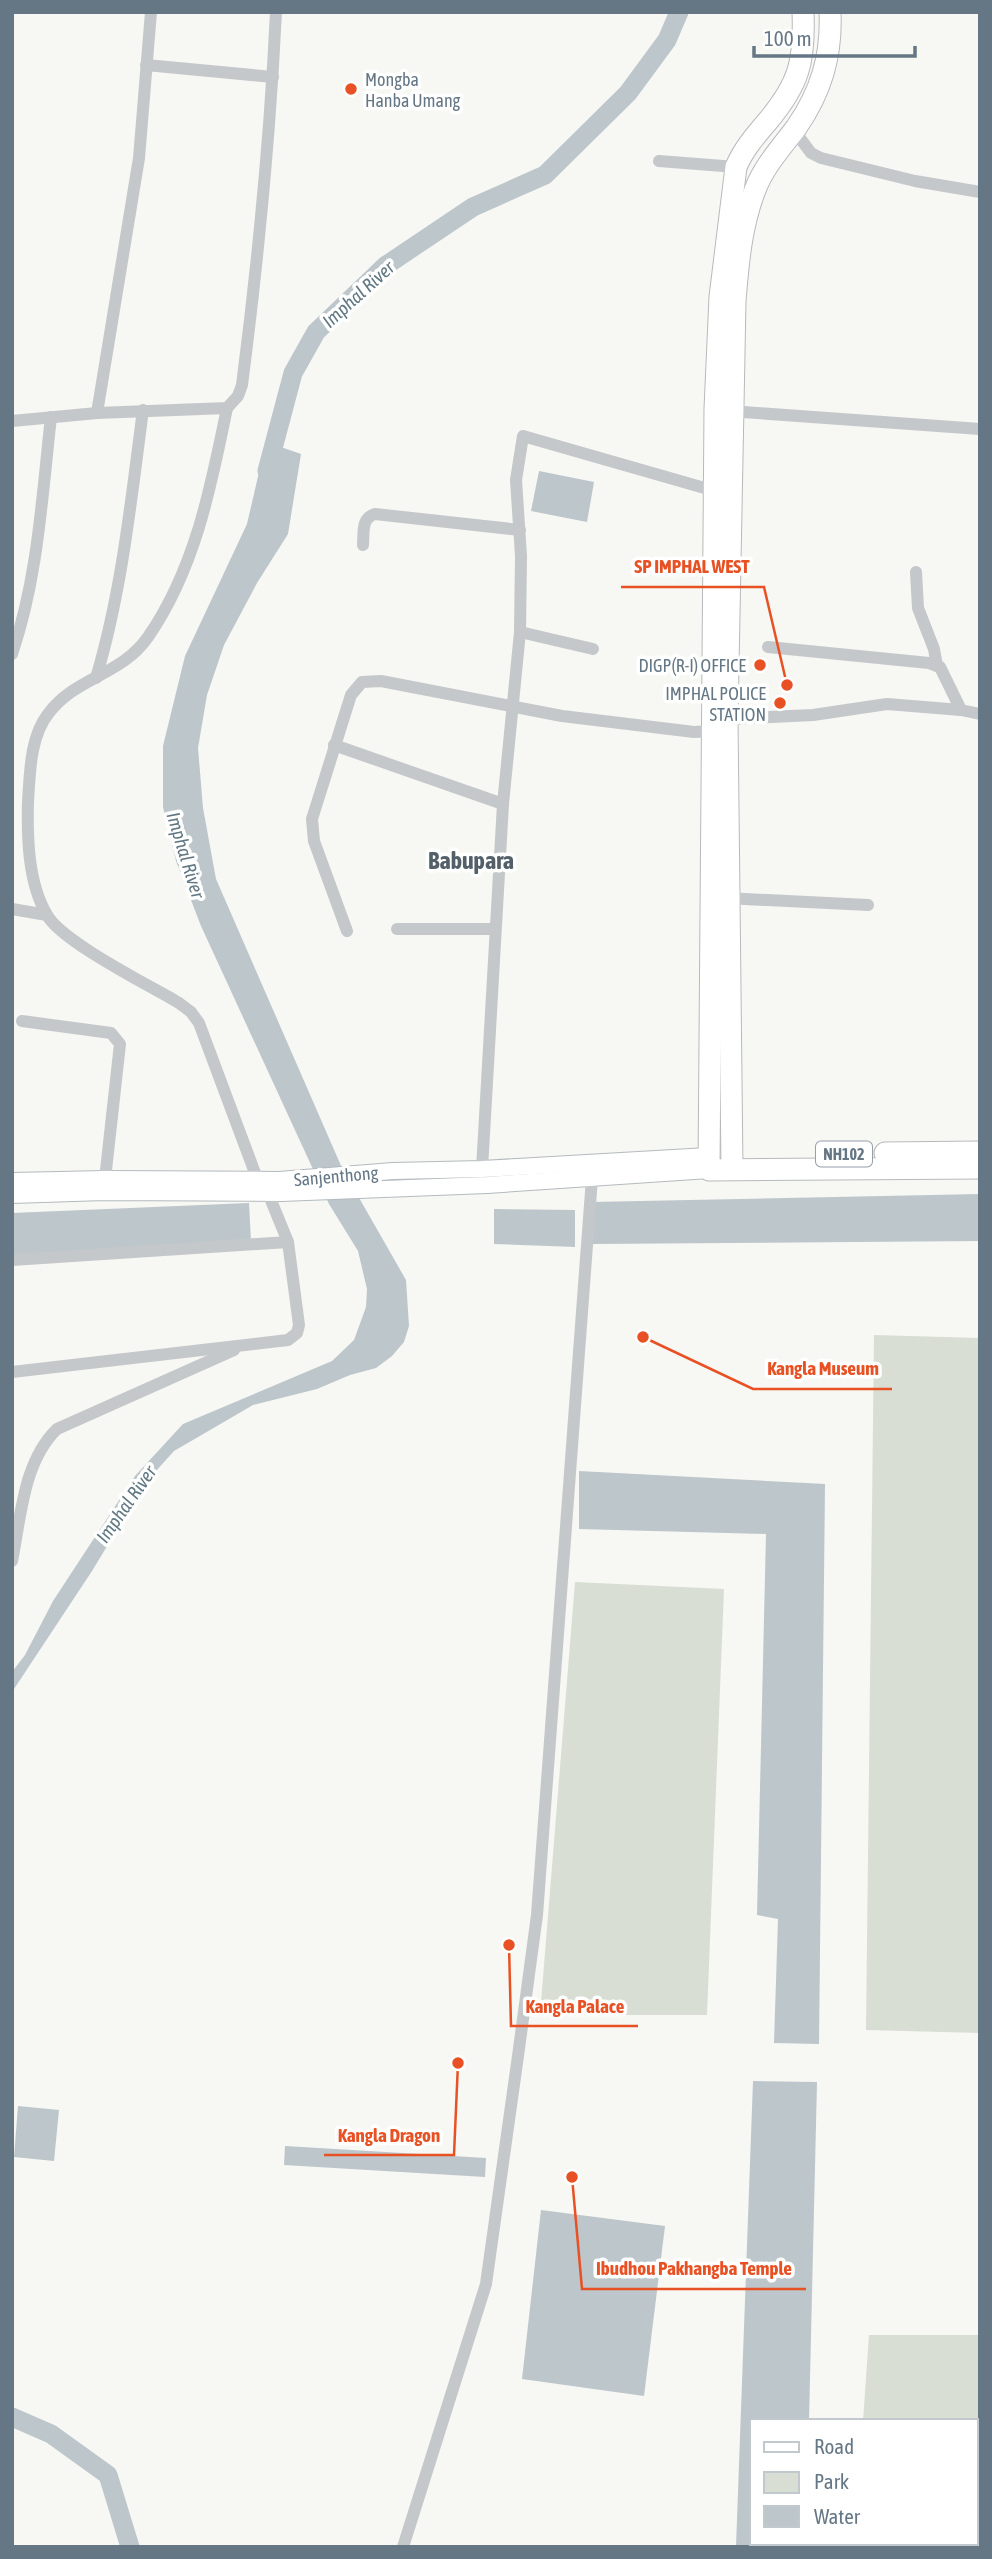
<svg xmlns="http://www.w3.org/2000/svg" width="992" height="2559" viewBox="0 0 992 2559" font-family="'Asap Condensed',sans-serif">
<rect width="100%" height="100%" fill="#f7f7f3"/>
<g fill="#d8ded4">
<path d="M 874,1335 L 980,1338 L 980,2033 L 866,2030 Z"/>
<path d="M 575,1582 L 724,1589 L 707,2015 L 540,2015 Z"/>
<path d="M 869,2335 L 980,2335 L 980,2498 L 976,2540 L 976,2421 L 863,2421 Z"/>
<rect x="855" y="2543" width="121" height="4"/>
</g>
<g fill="#bcc6cb">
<path d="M 266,442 L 301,454 L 288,534 L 257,583 L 224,645 L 207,695 L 198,748 L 203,808 L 216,879 L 342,1168 L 406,1280 L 409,1326 L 404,1342 L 392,1356 L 376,1368 L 350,1375 L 317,1389 L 253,1405 L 174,1451 L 146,1482 L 92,1571 L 12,1692 L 12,1672 L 25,1655 L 53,1601 L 135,1476 L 183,1424 L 332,1361 L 354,1340 L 366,1307 L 367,1289 L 358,1251 L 329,1204 L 201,926 L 176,861 L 163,807 L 163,746 L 185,656 L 247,524 Z"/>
<path d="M 539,471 L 594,482 L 587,522 L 531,511 Z"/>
<path d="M 980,1194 L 980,1241 L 592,1244 L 592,1202 Z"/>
<path d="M 249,1203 L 251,1242 L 12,1255 L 12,1213 Z"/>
<path d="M 494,1209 L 575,1210 L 575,1247 L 494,1244 Z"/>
<path d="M 579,1471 L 825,1484 L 819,2044 L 774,2043 L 778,1919 L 757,1915 L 766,1534 L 579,1529 Z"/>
<path d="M 753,2081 L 817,2082 L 809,2421 L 752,2421 L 752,2543 L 806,2543 L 806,2547 L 736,2547 Z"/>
<path d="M 18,2106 L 59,2110 L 54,2161 L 14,2157 Z"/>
<path d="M 285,2146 L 486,2158 L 485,2177 L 284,2165 Z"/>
<path d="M 541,2210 L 665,2226 L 644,2396 L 522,2379 Z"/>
</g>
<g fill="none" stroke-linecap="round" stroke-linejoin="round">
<g stroke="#bcc6cb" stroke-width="19">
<path d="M 267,471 L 293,373 L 316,332 L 385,266 L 473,207 L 545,175 L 628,93 L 667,40 L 679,12"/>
<path d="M 12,2417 L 51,2434 L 108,2475 L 130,2547"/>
</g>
<defs>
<g id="secondary">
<path d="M 12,1181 L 105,1179 L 279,1180 L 393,1171 L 482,1169 L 708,1156"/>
<path d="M 12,1195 L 104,1192 L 281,1193 L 487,1185 L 709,1170"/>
</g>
<g id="highway">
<path d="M 803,12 C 805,62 799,84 767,122 C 755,136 743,150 736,167 L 720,297 L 715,409 L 709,1170 L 980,1168"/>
<path d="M 885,1153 L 980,1152"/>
<path d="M 732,1169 L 727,719 L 735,301 C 738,264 741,226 755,190 C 764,166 781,148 796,128 C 821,92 832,56 830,12"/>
</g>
</defs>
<use href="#secondary" stroke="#b4babe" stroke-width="18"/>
<use href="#highway" stroke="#b7babd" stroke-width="23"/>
<g stroke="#c4c8cb" stroke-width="12">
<path d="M 146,65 L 273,77"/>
<path d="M 794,130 L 811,153 L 821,158 L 915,181 L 980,192"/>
<path d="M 659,161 L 736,167"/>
<path d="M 227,408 C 211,487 195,569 148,637 C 121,676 75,677 48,714 C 30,737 30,773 28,801 C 27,837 28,883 47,915 C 62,942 149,985 179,1003 L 191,1012 L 199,1023 L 258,1181 L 268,1193 L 288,1242"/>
<path d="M 729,411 L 980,429"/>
<path d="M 97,413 L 139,158 L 151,12"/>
<path d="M 12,421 L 97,413 L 227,408 L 238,396 L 242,385 C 258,261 270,137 276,12"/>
<path d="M 363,545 C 364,533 361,518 375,514 L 520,530"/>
<path d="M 916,572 L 918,608 L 934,649 L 937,666"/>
<path d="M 520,632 L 593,649"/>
<path d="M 768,647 L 929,663 L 940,667 L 961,710 L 980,714"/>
<path d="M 12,654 C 38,578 42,496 51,417"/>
<path d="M 96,678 C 122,591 131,500 143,410"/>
<path d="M 334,745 L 503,804"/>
<path d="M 725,898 L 868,905"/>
<path d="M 12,909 L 47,915"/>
<path d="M 397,929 L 495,929"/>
<path d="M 347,931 L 314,841 L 312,819 L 351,695 L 362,682 L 381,681 L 562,716 L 694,732 L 713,731 L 727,719 L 813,715 L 887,704 L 961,710"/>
<path d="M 22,1021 L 111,1033 L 120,1044 L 105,1179"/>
<path d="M 482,1169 L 503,804 L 520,632 L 521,556 L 516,480 L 523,436 L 715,491"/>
<path d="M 12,1260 L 288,1242 L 299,1325 L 297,1333 L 288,1340 L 12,1372"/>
<path d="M 12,1561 C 21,1517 23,1462 57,1429 L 234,1350"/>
<path d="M 403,2547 L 486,2284 L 518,2056 L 537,1915 L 592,1178"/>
</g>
<use href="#secondary" stroke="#fff" stroke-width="16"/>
<use href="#highway" stroke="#fff" stroke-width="21"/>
</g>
<g fill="#e75123" stroke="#fff" stroke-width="2.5">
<circle cx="351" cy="89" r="7"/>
<circle cx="760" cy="665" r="7"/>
<circle cx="780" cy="703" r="7"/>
</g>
<g text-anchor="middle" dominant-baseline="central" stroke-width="7" stroke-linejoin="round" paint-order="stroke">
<rect fill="#fff" stroke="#93a0aa" stroke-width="2" x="816" y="1141.5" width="56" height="25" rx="5"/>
<g font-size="16" font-weight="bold" fill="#657785">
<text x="844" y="1154">NH102</text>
</g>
<g font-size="18" fill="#657785" stroke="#fff" text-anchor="end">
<text x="365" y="79" text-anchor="start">Mongba<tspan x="365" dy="21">Hanba Umang</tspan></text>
<text x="746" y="665">DIGP(R-I) OFFICE</text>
<text x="766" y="693">IMPHAL POLICE<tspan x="766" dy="21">STATION</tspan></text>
</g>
<g font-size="18" fill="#657785" stroke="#fff">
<text transform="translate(336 1176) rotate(-5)">Sanjenthong</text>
</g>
<g font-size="19" font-style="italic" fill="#617882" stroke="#fff">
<text transform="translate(358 294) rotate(-42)">Imphal River</text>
<text transform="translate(186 855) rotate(73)">Imphal River</text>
<text transform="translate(126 1504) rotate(-55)">Imphal River</text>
</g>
<g font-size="24" font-weight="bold" fill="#53606a" stroke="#fff">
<text x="471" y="860">Babupara</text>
</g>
</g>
<path fill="none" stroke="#e75123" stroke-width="2.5" d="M787 685L764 587H621M643 1337L753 1389H892M509 1945L511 2026H638M458 2063L454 2155H324M572 2177L582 2289H806"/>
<g fill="#e75123" stroke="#fff" stroke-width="2.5">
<circle cx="787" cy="685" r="7"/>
<circle cx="643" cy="1337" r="7"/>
<circle cx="509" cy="1945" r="7"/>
<circle cx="458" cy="2063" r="7"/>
<circle cx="572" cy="2177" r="7"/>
</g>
<g font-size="19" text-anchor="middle" font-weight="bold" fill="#e75123" stroke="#fff" stroke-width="7" stroke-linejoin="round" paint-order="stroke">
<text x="692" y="573">SP IMPHAL WEST</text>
<text x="823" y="1375">Kangla Museum</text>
<text x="575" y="2013">Kangla Palace</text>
<text x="389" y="2142">Kangla Dragon</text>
<text x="694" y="2275">Ibudhou Pakhangba Temple</text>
</g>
<rect width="992" height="2559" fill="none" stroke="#657785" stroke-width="28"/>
<rect x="750" y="2419" width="228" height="126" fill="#ffffff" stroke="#c1c9ce" stroke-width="2"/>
<rect x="764" y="2442" width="35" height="10" fill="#ffffff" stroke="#c1c9ce" stroke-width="2"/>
<text x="814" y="2454" font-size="21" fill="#657785">Road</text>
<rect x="764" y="2472" width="35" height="21" fill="#d8ded4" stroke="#c1c9ce" stroke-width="2"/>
<text x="814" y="2489" font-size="21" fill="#657785">Park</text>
<rect x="764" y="2506" width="35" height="21" fill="#bcc6cb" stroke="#c1c9ce" stroke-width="2"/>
<text x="814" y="2524" font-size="21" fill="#657785">Water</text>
<path d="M754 46v10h161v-10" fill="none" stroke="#657785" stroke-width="3.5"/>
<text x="764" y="46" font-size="21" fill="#657785" stroke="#ffffff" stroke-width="5" paint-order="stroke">100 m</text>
</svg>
